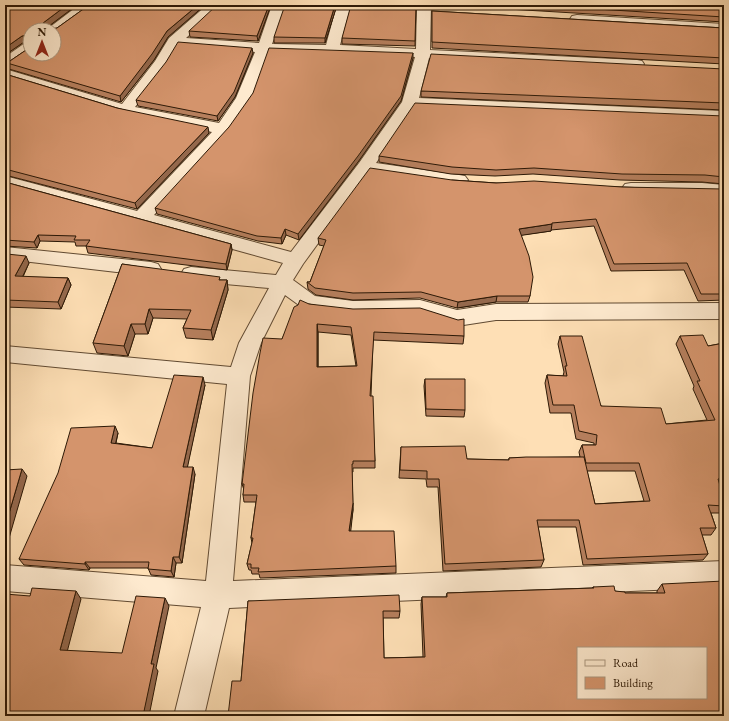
<svg xmlns="http://www.w3.org/2000/svg" width="729" height="721" viewBox="0 0 729 721" font-family="'EB Garamond',serif">
<rect width="100%" height="100%" fill="#fedfb5"/>
<filter id="stains"><feTurbulence type="fractalNoise" baseFrequency=".005" numOctaves="4"/><feColorMatrix values="0 0 0 0 .2 0 0 0 0 .09 0 0 0 0 .02 0 0 0 .5 -.17"/></filter>
<radialGradient id="worn" r=".72"><stop offset=".6" stop-color="#630" stop-opacity="0"/><stop offset="1" stop-color="#630" stop-opacity=".3"/></radialGradient>
<g fill="none" stroke-linecap="round" stroke-linejoin="round">
<defs>
<g id="minor">
<path d="M 79,5 L 95,5 L 58,33 L 54,34 L 54,30 L 46,30 Z"/>
<path d="M 207,5 L 222,5 L 186,38 L 259,43 L 272,5 L 286,5 L 272,44 L 326,45 L 337,5 L 351,5 L 340,45 L 416,49 L 417,5 L 431,5 L 430,50 L 637,60 L 642,61 L 644,64 L 642,67 L 637,68 L 429,58 L 419,98 L 724,111 L 724,121 L 414,107 L 376,163 L 459,175 L 465,176 L 468,180 L 465,184 L 459,185 L 369,173 L 303,264 L 293,280 L 315,296 L 353,301 L 420,300 L 457,310 L 496,304 L 724,303 L 724,319 L 496,320 L 457,326 L 420,314 L 353,315 L 310,310 L 303,308 L 285,295 L 261,343 L 250,376 L 233,581 L 724,561 L 724,587 L 229,608 L 204,716 L 174,716 L 201,607 L 5,591 L 5,565 L 206,581 L 227,384 L 5,362 L 5,346 L 231,367 L 239,343 L 269,288 L 191,281 L 184,279 L 181,274 L 184,269 L 191,267 L 276,275 L 283,263 L 5,186 L 5,176 L 137,211 L 212,132 L 119,113 L 5,78 L 5,69 L 122,104 L 155,61 L 169,38 ZM 178,46 L 255,52 L 236,98 L 219,123 L 135,107 L 166,66 ZM 269,52 L 332,53 L 415,57 L 402,102 L 359,163 L 291,252 L 154,215 L 229,132 L 252,98 Z"/>
<path d="M 577,15 L 724,24 L 724,32 L 572,22 L 570,19 L 572,16 Z"/>
<path d="M 30,42 L 30,53 L 10,67 L 5,68 L 5,57 L 25,43 Z"/>
<path d="M 631,183 L 702,183 L 724,185 L 724,195 L 702,193 L 631,193 L 625,192 L 622,188 L 625,184 Z"/>
<path d="M 5,247 L 151,262 L 158,264 L 161,269 L 158,274 L 151,276 L 5,259 Z"/>
</g>
</defs>
<use href="#minor" stroke="#614a32" stroke-width="2"/>
<use href="#minor" fill="#feeacf" fill-rule="evenodd"/>
</g>
<g fill="#b67f5d" stroke="#2d1906" fill-rule="evenodd">
<path d="M 5,5 L 77,5 L 49,26 L 52,29 L 57,28 L 89,5 L 205,5 L 168,37 L 154,60 L 121,102 L 9,69 L 7,63 L 29,48 L 29,41 L 24,42 L 5,55 Z"/>
<path d="M 271,5 L 258,41 L 190,37 L 189,31 Z"/>
<path d="M 337,5 L 325,43 L 274,43 L 274,37 Z"/>
<path d="M 416,5 L 415,46 L 342,44 L 342,38 Z"/>
<path d="M 441,5 L 724,5 L 724,22 Z"/>
<path d="M 432,11 L 724,28 L 724,64 L 432,48 Z"/>
<path d="M 253,53 L 235,97 L 218,121 L 138,106 L 136,100 Z"/>
<path d="M 413,58 L 401,101 L 358,162 L 299,240 L 286,235 L 282,244 L 258,241 L 157,214 L 155,208 Z"/>
<path d="M 724,69 L 724,110 L 421,97 L 421,91 Z"/>
<path d="M 5,74 L 117,108 L 209,133 L 137,209 L 5,175 Z"/>
<path d="M 724,116 L 724,184 L 702,182 L 620,180 L 533,174 L 495,176 L 451,174 L 379,162 L 379,156 Z"/>
<path d="M 452,180 L 496,183 L 622,187 L 724,191 L 724,300 L 698,301 L 684,270 L 611,271 L 594,226 L 551,230 L 551,231 L 521,235 L 530,296 L 528,302 L 496,302 L 457,308 L 420,298 L 353,300 L 316,295 L 308,289 L 307,282 L 310,282 L 324,246 L 319,245 L 318,238 Z"/>
<path d="M 5,182 L 231,244 L 232,250 L 227,270 L 88,253 L 86,246 L 76,246 L 75,242 L 40,241 L 37,248 L 5,246 Z"/>
<path d="M 5,257 L 29,263 L 23,277 L 68,278 L 71,285 L 61,309 L 5,307 Z"/>
<path d="M 122,264 L 221,280 L 227,280 L 228,290 L 213,340 L 186,338 L 183,328 L 187,319 L 153,318 L 148,334 L 135,334 L 128,356 L 97,353 L 93,343 Z"/>
<path d="M 309,304 L 464,336 L 463,344 L 373,340 L 371,396 L 375,461 L 375,468 L 353,468 L 353,472 L 352,472 L 353,510 L 350,531 L 396,566 L 396,573 L 260,578 L 259,574 L 252,574 L 251,570 L 249,570 L 247,564 L 252,543 L 251,538 L 256,502 L 244,502 L 243,495 L 244,490 L 242,484 L 282,339 L 298,305 ZM 318,332 L 351,335 L 356,366 L 318,367 Z"/>
<path d="M 560,336 L 601,406 L 666,424 L 707,420 L 693,389 L 694,386 L 676,344 L 680,336 L 708,346 L 724,343 L 724,484 L 720,485 L 724,499 L 724,508 L 721,513 L 711,513 L 716,528 L 711,535 L 702,535 L 708,554 L 703,560 L 583,565 L 576,527 L 538,527 L 544,560 L 541,567 L 443,571 L 438,487 L 427,487 L 426,479 L 399,478 L 401,447 L 467,459 L 509,460 L 509,458 L 580,457 L 579,452 L 582,445 L 594,445 L 594,443 L 576,439 L 571,413 L 550,413 L 545,383 L 547,375 L 563,376 L 564,372 L 558,344 ZM 587,471 L 635,471 L 644,501 L 595,504 Z"/>
<path d="M 425,379 L 465,410 L 464,417 L 426,416 L 424,386 Z"/>
<path d="M 205,385 L 187,467 L 195,474 L 182,563 L 176,563 L 174,577 L 151,575 L 148,568 L 90,568 L 89,570 L 24,565 L 19,559 L 118,433 L 116,443 L 152,448 Z"/>
<path d="M 662,584 L 724,716 L 241,681 L 248,601 L 400,611 L 399,618 L 383,618 L 384,658 L 423,657 L 421,604 L 422,597 L 446,597 L 447,593 L 592,588 L 593,587 L 625,593 L 657,593 L 657,591 Z"/>
</g>
<g fill="#94684c" stroke="#2d1906">
<path d="M 67,5 L 77,5 L 45,29 L 43,25 L 43,23 Z"/>
<path d="M 198,5 L 205,5 L 168,37 L 154,60 L 121,102 L 120,96 L 167,31 Z"/>
<path d="M 269,5 L 271,5 L 258,41 L 257,36 Z"/>
<path d="M 335,5 L 337,5 L 325,43 L 325,38 Z"/>
<path d="M 29,35 L 30,41 L 24,42 L 5,55 L 5,48 L 22,36 Z"/>
<path d="M 252,48 L 253,53 L 235,97 L 218,121 L 217,116 Z"/>
<path d="M 413,53 L 413,58 L 401,101 L 358,162 L 299,240 L 298,234 Z"/>
<path d="M 208,127 L 209,133 L 137,209 L 135,203 Z"/>
<path d="M 552,224 L 551,231 L 517,236 L 519,229 Z"/>
<path d="M 285,229 L 286,235 L 282,244 L 281,238 Z"/>
<path d="M 38,235 L 40,241 L 37,248 L 34,242 Z"/>
<path d="M 231,244 L 232,250 L 227,270 L 226,264 Z"/>
<path d="M 26,256 L 29,263 L 19,284 L 15,276 Z"/>
<path d="M 68,278 L 71,285 L 61,309 L 58,302 Z"/>
<path d="M 227,280 L 228,290 L 213,340 L 211,330 Z"/>
<path d="M 497,296 L 496,302 L 457,308 L 458,302 Z"/>
<path d="M 149,309 L 153,318 L 148,334 L 145,324 Z"/>
<path d="M 131,324 L 135,334 L 128,356 L 124,346 Z"/>
<path d="M 317,324 L 318,332 L 318,375 L 317,367 Z"/>
<path d="M 203,377 L 205,385 L 186,474 L 183,467 Z"/>
<path d="M 115,426 L 118,433 L 114,450 L 111,443 Z"/>
<path d="M 193,467 L 195,474 L 182,563 L 179,557 Z"/>
<path d="M 22,469 L 27,476 L 5,552 L 5,527 Z"/>
<path d="M 353,503 L 353,510 L 350,538 L 349,531 Z"/>
<path d="M 173,557 L 176,563 L 174,577 L 171,571 Z"/>
<path d="M 85,562 L 90,568 L 89,570 L 85,564 Z"/>
<path d="M 76,591 L 81,599 L 66,656 L 60,650 Z"/>
<path d="M 165,598 L 169,606 L 156,668 L 158,671 L 149,716 L 143,716 L 151,664 Z"/>
</g>
<g fill="#d4946c" stroke="#2d1906" fill-rule="evenodd">
<path d="M 5,5 L 67,5 L 43,23 L 43,25 L 51,26 L 51,29 L 57,28 L 89,5 L 198,5 L 167,31 L 152,54 L 120,96 L 7,63 L 29,48 L 29,35 L 22,36 L 5,48 ZM 30,30 L 54,30 L 54,54 L 30,54 Z"/>
<path d="M 217,5 L 269,5 L 257,36 L 189,31 Z"/>
<path d="M 285,5 L 335,5 L 325,38 L 274,37 Z"/>
<path d="M 351,5 L 416,5 L 415,41 L 342,38 Z"/>
<path d="M 533,5 L 724,5 L 724,17 Z"/>
<path d="M 432,11 L 724,28 L 724,58 L 432,42 Z"/>
<path d="M 178,42 L 252,48 L 234,92 L 217,116 L 136,100 L 166,62 Z"/>
<path d="M 269,48 L 413,53 L 401,96 L 358,156 L 298,234 L 285,229 L 281,238 L 257,236 L 155,208 L 229,127 L 253,93 Z"/>
<path d="M 431,54 L 724,69 L 724,103 L 421,91 Z"/>
<path d="M 5,74 L 117,108 L 208,127 L 135,203 L 5,169 Z"/>
<path d="M 415,103 L 724,116 L 724,177 L 705,175 L 622,174 L 534,168 L 496,170 L 452,167 L 379,156 Z"/>
<path d="M 370,168 L 452,180 L 496,183 L 534,181 L 622,187 L 723,189 L 724,191 L 724,294 L 701,294 L 687,263 L 614,264 L 596,219 L 552,223 L 552,224 L 519,229 L 529,256 L 533,277 L 530,296 L 497,296 L 458,302 L 421,292 L 353,293 L 315,288 L 307,282 L 310,282 L 326,240 L 318,238 Z"/>
<path d="M 5,182 L 231,244 L 226,264 L 86,246 L 90,240 L 74,240 L 76,236 L 38,235 L 34,242 L 5,240 Z"/>
<path d="M 7,254 L 26,256 L 15,276 L 68,278 L 58,302 L 5,300 L 5,257 Z"/>
<path d="M 122,264 L 220,277 L 219,280 L 227,280 L 211,330 L 183,328 L 191,310 L 149,309 L 145,324 L 131,324 L 124,346 L 93,343 Z"/>
<path d="M 300,300 L 309,304 L 353,309 L 420,308 L 458,320 L 464,319 L 464,336 L 374,332 L 370,396 L 373,396 L 375,461 L 353,461 L 353,464 L 352,464 L 353,503 L 349,531 L 394,531 L 396,566 L 258,572 L 259,568 L 251,568 L 251,564 L 247,564 L 253,538 L 251,538 L 257,495 L 243,495 L 244,484 L 242,484 L 253,393 L 260,353 L 263,338 L 282,339 L 294,307 L 298,305 ZM 317,324 L 351,327 L 357,366 L 317,367 Z"/>
<path d="M 703,335 L 708,346 L 724,343 L 724,478 L 718,479 L 724,499 L 724,506 L 708,505 L 716,528 L 700,528 L 708,554 L 587,559 L 579,520 L 537,520 L 544,560 L 445,564 L 439,479 L 427,479 L 427,471 L 400,470 L 401,447 L 465,446 L 467,459 L 509,460 L 509,458 L 526,457 L 584,457 L 595,504 L 650,501 L 639,463 L 586,463 L 582,445 L 596,445 L 597,435 L 579,431 L 574,405 L 553,405 L 547,375 L 567,376 L 565,366 L 567,366 L 560,336 L 582,336 L 601,406 L 661,408 L 666,424 L 715,420 L 697,381 L 700,381 L 680,336 Z"/>
<path d="M 174,375 L 203,377 L 183,467 L 193,467 L 179,557 L 173,557 L 171,571 L 148,569 L 149,562 L 85,562 L 85,564 L 19,559 L 58,473 L 71,428 L 115,426 L 111,443 L 152,448 Z"/>
<path d="M 425,379 L 465,379 L 465,410 L 426,409 Z"/>
<path d="M 22,469 L 5,527 L 5,470 Z"/>
<path d="M 724,581 L 724,716 L 228,716 L 232,681 L 241,681 L 248,601 L 399,595 L 400,611 L 383,611 L 384,658 L 425,657 L 422,597 L 447,597 L 447,593 L 594,588 L 593,587 L 614,586 L 615,591 L 625,592 L 625,593 L 665,593 L 662,584 ZM 578,648 L 706,648 L 706,698 L 578,698 Z"/>
<path d="M 32,588 L 76,591 L 60,650 L 122,653 L 136,596 L 165,598 L 151,664 L 154,664 L 143,716 L 5,716 L 5,594 L 30,596 Z"/>
</g>
<rect width="729" height="721" fill="none" stroke="#fedfb5" stroke-width="20"/>
<rect x="6" y="6" width="717" height="709" fill="none" stroke="#2d1906" stroke-width="2"/>
<rect x="10" y="10" width="709" height="701" fill="none" stroke="#2d1906"/>
<rect x="577" y="647" width="130" height="52" fill="#feeacf" stroke="#aa967f"/>
<rect x="585" y="660" width="20" height="6" fill="#feeacf" stroke="#aa967f"/>
<text x="613" y="667" font-size="12" fill="#2d1906">Road</text>
<rect x="585" y="677" width="20" height="12" fill="#d4946c" stroke="#aa967f"/>
<text x="613" y="687" font-size="12" fill="#2d1906">Building</text>
<g transform="translate(42 42)"><circle r="19" fill="#feeacf" stroke="#aa967f"/>
<path d="M0-3L7 15L0 10L-7 15Z" fill="#8f2418"/>
<text y="-6" font-size="11" font-weight="bold" text-anchor="middle" fill="#2d1906">N</text>
</g>
<rect width="100%" height="100%" filter="url(#stains)"/>
<rect width="100%" height="100%" fill="url(#worn)"/>
</svg>
